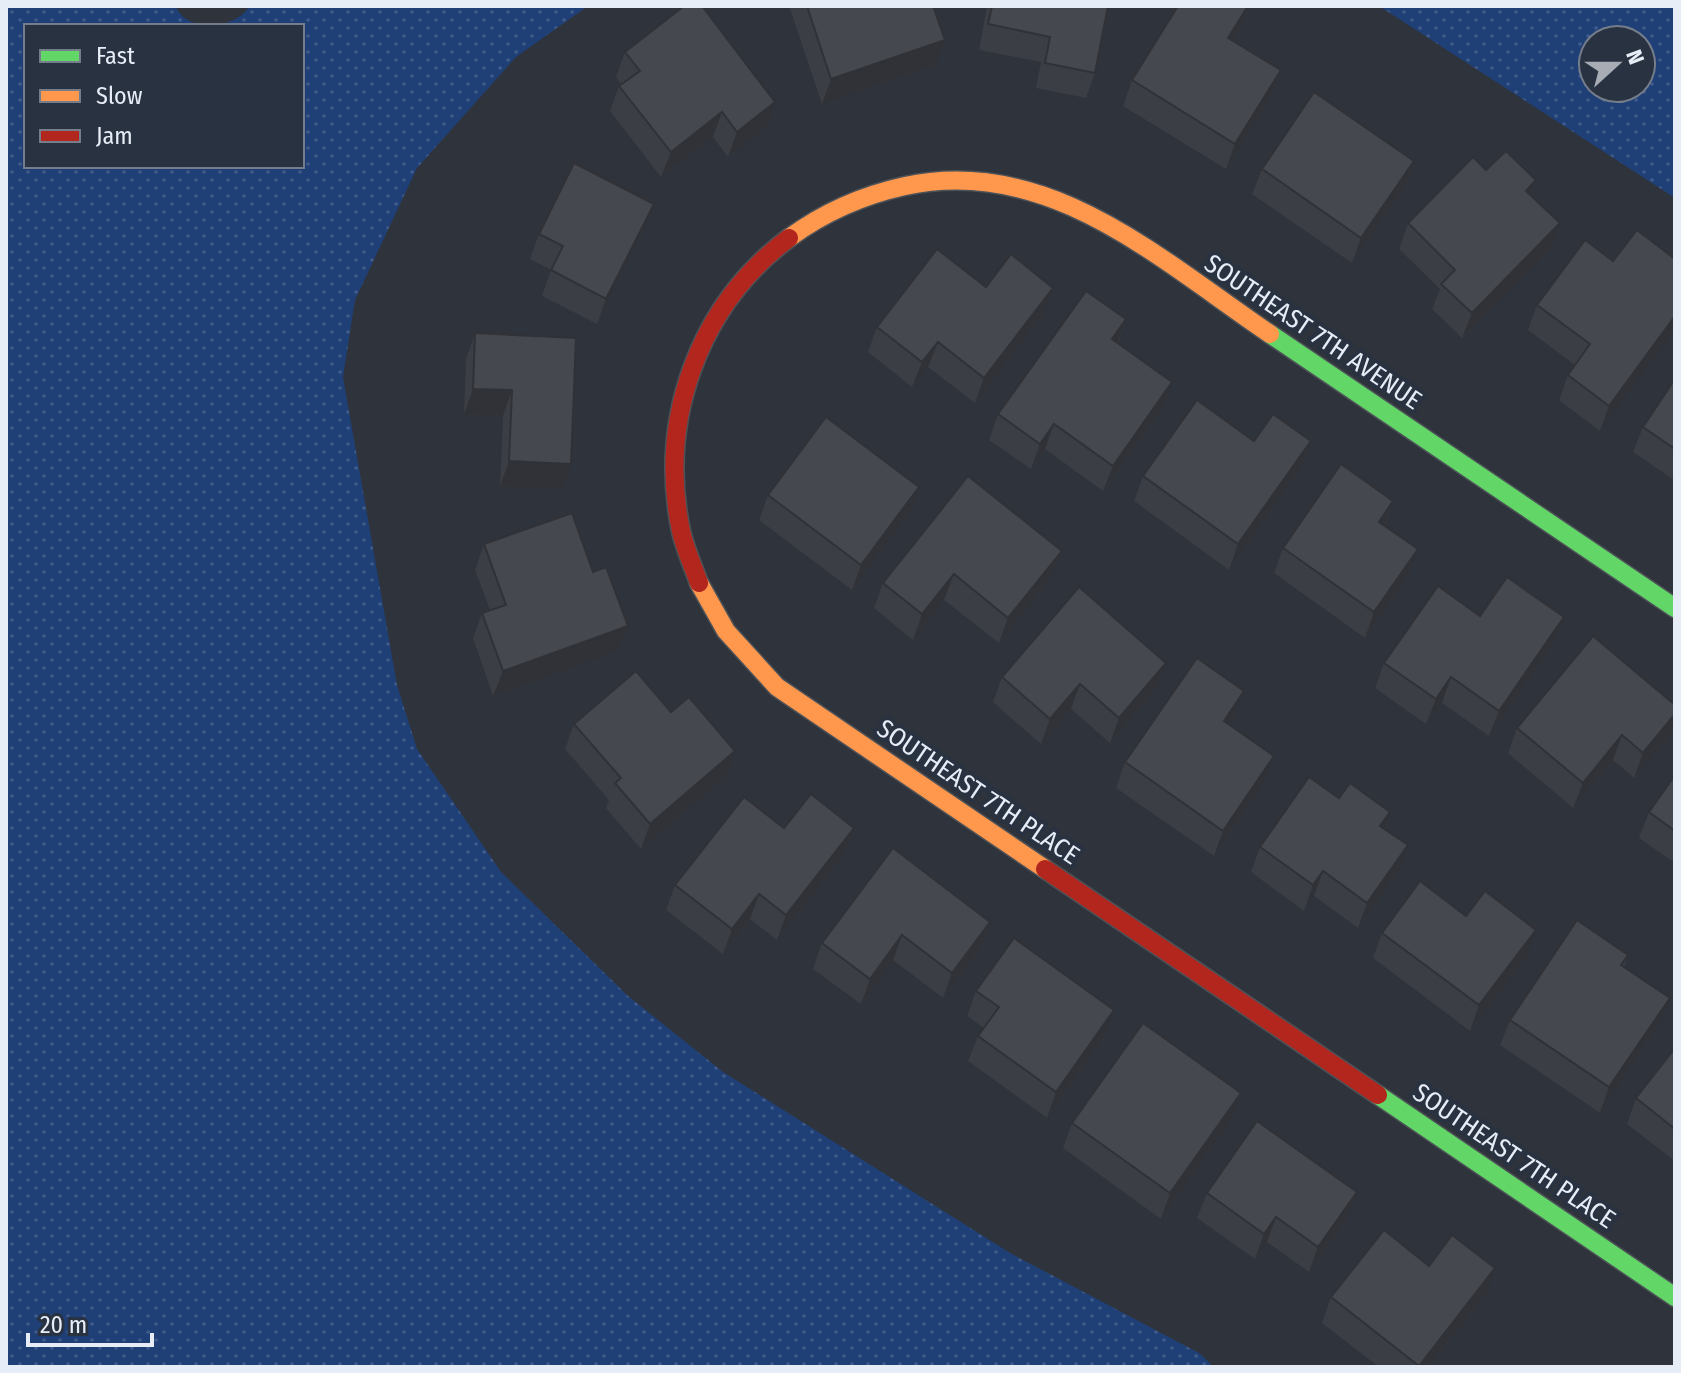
<svg xmlns="http://www.w3.org/2000/svg" width="1681" height="1373" viewBox="0 0 1681 1373" font-family="'Fira Sans Condensed',sans-serif">
<defs>
<pattern id="grass-dots" width="8" height="8" patternUnits="userSpaceOnUse" patternTransform="scale(2)"><rect width="8" height="8" fill="#1f3f77"/><path d="M2 2h.1M6 6h.1" fill="none" stroke="#405b8b" stroke-width="1.8" stroke-linecap="round"/></pattern>
</defs>
<rect width="100%" height="100%" fill="#2f333b"/>
<g fill="url(#grass-dots)" fill-rule="evenodd">
<path d="M 6,6 L 176,6 C 185,34 238,29 249,6 L 588,6 L 516,57 L 417,168 L 355,300 L 343,377 L 397,685 L 417,749 L 501,872 L 628,996 L 723,1072 L 1010,1253 L 1199,1353 L 1214,1367 L 6,1367 ZM 26,26 L 302,26 L 302,166 L 26,166 Z"/>
<path d="M 1379,6 L 1675,6 L 1675,198 ZM 1593,40 L 1641,40 L 1641,88 L 1593,88 Z"/>
</g>
<g fill="none" stroke-linecap="round" stroke-linejoin="round">
<defs>
<g id="fast">
<path d="M 1270,334 L 1675,608"/>
<path d="M 1378,1095 L 1675,1297"/>
</g>
<g id="slow">
<path d="M 789,238 C 823,213 864,195 905,186 C 1048,155 1159,259 1270,334"/>
<path d="M 699,583 L 726,631 L 777,687 L 1045,869"/>
</g>
<g id="jam">
<path d="M 699,583 C 693,566 685,549 681,531 C 658,420 698,306 789,238"/>
<path d="M 1045,869 L 1378,1095"/>
</g>
</defs>
<use href="#fast" stroke="#4d5258" stroke-width="21"/>
<use href="#slow" stroke="#4d5258" stroke-width="21"/>
<use href="#jam" stroke="#4d5258" stroke-width="21"/>
<use href="#fast" stroke="#63d668" stroke-width="18"/>
<use href="#slow" stroke="#ff974d" stroke-width="18"/>
<use href="#jam" stroke="#b3261e" stroke-width="18"/>
</g>
<g fill="#3b3e44">
<path d="M 789,6 L 933,6 L 936,65 L 822,104 Z"/>
<path d="M 987,6 L 1108,6 L 1095,73 L 1086,98 L 1036,88 L 1041,62 L 979,50 Z"/>
<path d="M 1178,6 L 1248,6 L 1240,28 L 1233,40 L 1281,70 L 1271,95 L 1226,169 L 1123,106 L 1132,80 Z"/>
<path d="M 625,52 L 766,128 L 728,157 L 713,137 L 661,177 L 610,111 L 619,86 L 621,84 L 616,77 Z"/>
<path d="M 1414,161 L 1405,186 L 1352,263 L 1252,194 L 1262,169 Z"/>
<path d="M 1536,180 L 1531,195 L 1550,249 L 1462,338 L 1432,309 L 1440,289 L 1399,249 L 1408,223 Z"/>
<path d="M 645,229 L 597,324 L 542,296 L 551,270 L 530,259 L 539,234 Z"/>
<path d="M 1675,259 L 1600,431 L 1559,400 L 1568,375 L 1575,365 L 1528,330 L 1537,305 L 1613,261 Z"/>
<path d="M 986,287 L 1044,313 L 975,403 L 928,367 L 912,387 L 868,352 L 877,327 Z"/>
<path d="M 1126,319 L 1118,343 L 1163,407 L 1103,491 L 1045,449 L 1031,469 L 989,440 L 998,414 Z"/>
<path d="M 475,333 L 576,338 L 562,489 L 500,486 L 503,416 L 464,414 L 466,359 Z"/>
<path d="M 1675,379 L 1675,478 L 1674,480 L 1633,452 L 1643,427 Z"/>
<path d="M 1254,441 L 1311,441 L 1302,466 L 1229,570 L 1134,501 L 1143,476 Z"/>
<path d="M 968,476 L 1052,576 L 999,643 L 944,600 L 913,640 L 874,608 L 883,583 Z"/>
<path d="M 768,495 L 910,512 L 852,590 L 759,520 Z"/>
<path d="M 1393,501 L 1385,525 L 1409,574 L 1365,638 L 1274,573 L 1283,548 Z"/>
<path d="M 484,544 L 593,572 L 628,626 L 618,651 L 493,696 L 473,638 L 482,613 L 490,610 L 475,570 Z"/>
<path d="M 1480,616 L 1555,642 L 1489,736 L 1442,703 L 1426,724 L 1375,688 L 1384,663 Z"/>
<path d="M 1002,677 L 1157,688 L 1110,743 L 1071,709 L 1041,744 L 993,702 Z"/>
<path d="M 1244,691 L 1235,716 L 1229,724 L 1265,781 L 1214,856 L 1116,788 L 1125,762 Z"/>
<path d="M 574,724 L 726,776 L 641,849 L 606,808 L 609,800 L 565,749 Z"/>
<path d="M 1517,728 L 1671,734 L 1634,778 L 1613,760 L 1573,808 L 1508,753 Z"/>
<path d="M 1675,775 L 1675,863 L 1639,838 L 1649,812 Z"/>
<path d="M 1339,798 L 1390,812 L 1384,828 L 1399,870 L 1358,928 L 1314,896 L 1304,911 L 1251,872 L 1260,847 Z"/>
<path d="M 784,828 L 854,828 L 845,853 L 777,940 L 750,919 L 723,954 L 666,910 L 675,885 Z"/>
<path d="M 990,922 L 981,947 L 943,998 L 893,960 L 861,1004 L 813,969 L 822,943 Z"/>
<path d="M 1382,933 L 1527,955 L 1470,1031 L 1373,958 Z"/>
<path d="M 1628,955 L 1624,967 L 1660,1023 L 1600,1113 L 1500,1045 L 1510,1020 Z"/>
<path d="M 976,991 L 1105,1036 L 1047,1118 L 968,1061 L 978,1036 L 984,1028 L 967,1016 Z"/>
<path d="M 1675,1048 L 1675,1161 L 1627,1124 L 1636,1098 Z"/>
<path d="M 1232,1119 L 1161,1219 L 1063,1148 L 1072,1123 Z"/>
<path d="M 1207,1193 L 1348,1217 L 1309,1272 L 1267,1242 L 1255,1259 L 1197,1218 Z"/>
<path d="M 1429,1266 L 1486,1294 L 1428,1367 L 1379,1367 L 1322,1323 L 1331,1297 Z"/>
</g>
<g fill="#303237">
<path d="M 1248,6 L 1240,28 L 1219,63 L 1228,38 Z"/>
<path d="M 945,40 L 936,65 L 822,104 L 831,79 Z"/>
<path d="M 1281,70 L 1271,95 L 1226,169 L 1235,144 Z"/>
<path d="M 775,102 L 766,128 L 728,157 L 737,132 Z"/>
<path d="M 722,112 L 713,137 L 661,177 L 671,152 Z"/>
<path d="M 1414,161 L 1405,186 L 1352,263 L 1361,238 Z"/>
<path d="M 1536,180 L 1527,206 L 1526,191 Z"/>
<path d="M 654,204 L 645,229 L 597,324 L 606,299 Z"/>
<path d="M 1560,223 L 1550,249 L 1462,338 L 1472,313 Z"/>
<path d="M 1053,288 L 1044,313 L 975,403 L 984,378 Z"/>
<path d="M 1675,316 L 1675,329 L 1600,431 L 1609,406 Z"/>
<path d="M 1126,319 L 1117,344 L 1112,339 Z"/>
<path d="M 938,342 L 928,367 L 912,387 L 922,362 Z"/>
<path d="M 1172,382 L 1163,407 L 1103,491 L 1113,466 Z"/>
<path d="M 473,389 L 512,390 L 503,416 L 464,414 Z"/>
<path d="M 1054,424 L 1045,449 L 1031,469 L 1040,444 Z"/>
<path d="M 1311,441 L 1302,466 L 1229,570 L 1238,544 Z"/>
<path d="M 509,461 L 571,464 L 562,489 L 500,486 Z"/>
<path d="M 919,487 L 910,512 L 852,590 L 861,565 Z"/>
<path d="M 1393,501 L 1384,526 L 1379,522 Z"/>
<path d="M 1418,549 L 1409,574 L 1365,638 L 1374,612 Z"/>
<path d="M 1062,551 L 1052,576 L 999,643 L 1008,618 Z"/>
<path d="M 954,574 L 944,600 L 913,640 L 922,614 Z"/>
<path d="M 1564,617 L 1555,642 L 1489,736 L 1499,711 Z"/>
<path d="M 628,626 L 618,651 L 493,696 L 503,671 Z"/>
<path d="M 1166,663 L 1157,688 L 1110,743 L 1119,718 Z"/>
<path d="M 1451,677 L 1442,703 L 1426,724 L 1436,699 Z"/>
<path d="M 1080,684 L 1071,709 L 1041,744 L 1050,719 Z"/>
<path d="M 1244,691 L 1235,716 L 1215,746 L 1224,721 Z"/>
<path d="M 1675,714 L 1675,722 L 1671,734 L 1634,778 L 1643,753 Z"/>
<path d="M 1622,735 L 1613,760 L 1573,808 L 1583,783 Z"/>
<path d="M 735,751 L 726,776 L 641,849 L 650,824 Z"/>
<path d="M 1274,756 L 1265,781 L 1214,856 L 1223,831 Z"/>
<path d="M 1390,812 L 1381,837 L 1380,826 Z"/>
<path d="M 854,828 L 845,853 L 777,940 L 786,915 Z"/>
<path d="M 1408,845 L 1399,870 L 1358,928 L 1367,903 Z"/>
<path d="M 1323,871 L 1314,896 L 1304,911 L 1313,885 Z"/>
<path d="M 759,894 L 750,919 L 723,954 L 732,929 Z"/>
<path d="M 990,922 L 981,947 L 943,998 L 952,973 Z"/>
<path d="M 1536,930 L 1527,955 L 1470,1031 L 1479,1005 Z"/>
<path d="M 902,935 L 893,960 L 861,1004 L 870,979 Z"/>
<path d="M 1670,998 L 1660,1023 L 1600,1113 L 1609,1087 Z"/>
<path d="M 1114,1010 L 1105,1036 L 1047,1118 L 1056,1092 Z"/>
<path d="M 1241,1093 L 1232,1119 L 1161,1219 L 1170,1193 Z"/>
<path d="M 1357,1192 L 1348,1217 L 1309,1272 L 1318,1247 Z"/>
<path d="M 1276,1217 L 1267,1242 L 1255,1259 L 1264,1234 Z"/>
<path d="M 1495,1268 L 1486,1294 L 1428,1367 L 1418,1367 Z"/>
</g>
<g fill="#45484f" stroke="#303237" stroke-width="2">
<path d="M 684,6 L 702,6 L 775,102 L 737,132 L 722,112 L 671,152 L 619,86 L 640,71 L 625,52 Z"/>
<path d="M 807,6 L 933,6 L 945,40 L 831,79 Z"/>
<path d="M 992,6 L 1108,6 L 1095,73 L 1045,63 L 1050,37 L 988,24 Z"/>
<path d="M 1178,6 L 1248,6 L 1228,38 L 1281,70 L 1235,144 L 1132,80 Z"/>
<path d="M 1314,92 L 1414,161 L 1361,238 L 1262,169 Z"/>
<path d="M 1506,151 L 1536,180 L 1526,191 L 1560,223 L 1472,313 L 1441,284 L 1455,270 L 1408,223 L 1473,157 L 1486,170 Z"/>
<path d="M 574,163 L 654,204 L 606,299 L 551,270 L 563,246 L 539,234 Z"/>
<path d="M 1637,230 L 1675,259 L 1675,316 L 1609,406 L 1568,375 L 1590,344 L 1537,305 L 1585,240 L 1613,261 Z"/>
<path d="M 937,249 L 986,287 L 1011,254 L 1053,288 L 984,378 L 938,342 L 922,362 L 877,327 Z"/>
<path d="M 1086,291 L 1126,319 L 1112,339 L 1172,382 L 1113,466 L 1054,424 L 1040,444 L 998,414 Z"/>
<path d="M 475,333 L 576,338 L 571,464 L 509,461 L 512,390 L 473,389 Z"/>
<path d="M 1675,379 L 1675,449 L 1643,427 Z"/>
<path d="M 1197,400 L 1254,441 L 1273,414 L 1311,441 L 1238,544 L 1143,476 Z"/>
<path d="M 826,417 L 919,487 L 861,565 L 768,495 Z"/>
<path d="M 1341,464 L 1393,501 L 1379,522 L 1418,549 L 1374,612 L 1283,548 Z"/>
<path d="M 968,476 L 1062,551 L 1008,618 L 954,574 L 922,614 L 883,583 Z"/>
<path d="M 572,513 L 593,572 L 606,567 L 628,626 L 503,671 L 482,613 L 506,605 L 484,544 Z"/>
<path d="M 1507,577 L 1564,617 L 1499,711 L 1451,677 L 1436,699 L 1384,663 L 1438,586 L 1480,616 Z"/>
<path d="M 1079,587 L 1166,663 L 1119,718 L 1080,684 L 1050,719 L 1002,677 Z"/>
<path d="M 1593,636 L 1675,705 L 1675,714 L 1643,753 L 1622,735 L 1583,783 L 1517,728 Z"/>
<path d="M 1197,658 L 1244,691 L 1224,721 L 1274,756 L 1223,831 L 1125,762 Z"/>
<path d="M 636,671 L 671,712 L 689,697 L 735,751 L 650,824 L 615,783 L 621,778 L 574,724 Z"/>
<path d="M 1675,775 L 1675,831 L 1649,812 Z"/>
<path d="M 1309,777 L 1339,798 L 1350,783 L 1390,812 L 1380,826 L 1408,845 L 1367,903 L 1323,871 L 1313,885 L 1260,847 Z"/>
<path d="M 811,794 L 854,828 L 786,915 L 759,894 L 732,929 L 675,885 L 744,797 L 784,828 Z"/>
<path d="M 893,848 L 990,922 L 952,973 L 902,935 L 870,979 L 822,943 Z"/>
<path d="M 1420,881 L 1466,916 L 1485,891 L 1536,930 L 1479,1005 L 1382,933 Z"/>
<path d="M 1577,920 L 1628,955 L 1621,965 L 1670,998 L 1609,1087 L 1510,1020 Z"/>
<path d="M 1014,938 L 1114,1010 L 1056,1092 L 978,1036 L 999,1007 L 976,991 Z"/>
<path d="M 1143,1023 L 1241,1093 L 1170,1193 L 1072,1123 Z"/>
<path d="M 1675,1048 L 1675,1129 L 1636,1098 Z"/>
<path d="M 1257,1121 L 1357,1192 L 1318,1247 L 1276,1217 L 1264,1234 L 1207,1193 Z"/>
<path d="M 1384,1230 L 1429,1266 L 1452,1235 L 1495,1268 L 1419,1366 L 1331,1297 Z"/>
</g>
<g text-anchor="middle" dominant-baseline="central" stroke-width="8" stroke-linejoin="round" paint-order="stroke">
<g font-size="26" fill="#e7edf7" stroke="#293241">
<text transform="translate(1313 332) rotate(34)">SOUTHEAST 7TH AVENUE</text>
<text transform="translate(978 792) rotate(34)">SOUTHEAST 7TH PLACE</text>
<text transform="translate(1514 1156) rotate(34)">SOUTHEAST 7TH PLACE</text>
</g>
</g>
<rect width="1681" height="1373" fill="none" stroke="#e7edf7" stroke-width="16"/>
<rect x="24" y="24" width="280" height="144" fill="#293241" stroke="#757d8a" stroke-width="2"/>
<rect x="40" y="50" width="40" height="12" fill="#63d668" stroke="#757d8a" stroke-width="2"/>
<text x="96" y="64" font-size="24" fill="#e7edf7">Fast</text>
<rect x="40" y="90" width="40" height="12" fill="#ff974d" stroke="#757d8a" stroke-width="2"/>
<text x="96" y="104" font-size="24" fill="#e7edf7">Slow</text>
<rect x="40" y="130" width="40" height="12" fill="#b3261e" stroke="#757d8a" stroke-width="2"/>
<text x="96" y="144" font-size="24" fill="#e7edf7">Jam</text>
<g transform="translate(1617 64) rotate(69)"><circle r="38" fill="#293241" stroke="#757d8a" stroke-width="2"/>
<path d="M0-6L14 30L0 20L-14 30Z" fill="#a7acb5"/>
<text y="-12" font-size="22" font-weight="bold" text-anchor="middle" fill="#e7edf7">N</text>
</g>
<path d="M28 1333v12h124v-12" fill="none" stroke="#e7edf7" stroke-width="4"/>
<text x="40" y="1333" font-size="24" fill="#e7edf7" stroke="#293241" stroke-width="6" paint-order="stroke">20 m</text>
</svg>
